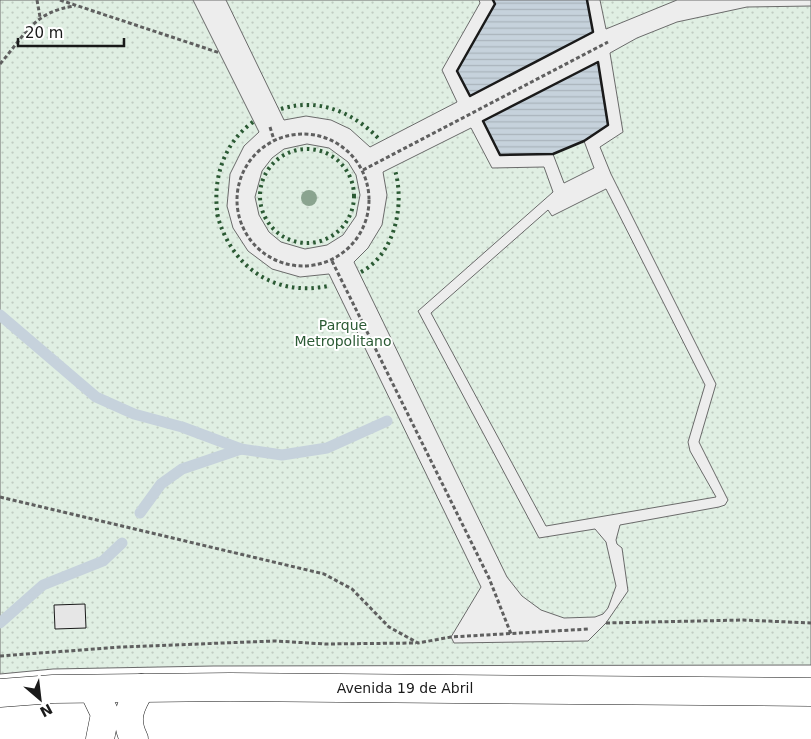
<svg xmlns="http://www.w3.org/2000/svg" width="811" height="739" viewBox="0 0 811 739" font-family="'DejaVu Sans',sans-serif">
<defs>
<pattern id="park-dots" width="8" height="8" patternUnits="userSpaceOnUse" patternTransform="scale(1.25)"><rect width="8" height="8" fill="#e0efe3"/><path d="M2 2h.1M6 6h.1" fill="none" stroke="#c0ccc2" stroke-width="1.8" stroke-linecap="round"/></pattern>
<pattern id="water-rules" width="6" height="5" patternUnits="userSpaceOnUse" patternTransform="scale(1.25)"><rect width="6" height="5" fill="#c6d2dc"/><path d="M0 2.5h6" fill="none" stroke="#aab4bc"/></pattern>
</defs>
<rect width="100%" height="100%" fill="#fff"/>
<path fill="url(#park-dots)" stroke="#6a6a6a" d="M 0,0 L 811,0 L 811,665 L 213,666 L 53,669 L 0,674 Z"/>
<path fill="#ededed" stroke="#6a6a6a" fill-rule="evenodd" d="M 193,0 L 226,0 L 284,120 L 306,116 L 331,120 L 350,129 L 370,147 L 457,102 L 442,70 L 480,3 L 479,0 L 493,0 L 495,4 L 457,71 L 592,32 L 587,0 L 600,0 L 606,29 L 677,0 L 811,0 L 811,6 L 747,7 L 677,22 L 637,38 L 610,53 L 623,132 L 600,147 L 611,174 L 716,384 L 699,442 L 728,500 L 725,505 L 719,507 L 620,525 L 616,540 L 617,544 L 622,548 L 628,591 L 606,623 L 588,641 L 454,643 L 451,637 L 481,587 L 329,274 L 300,277 L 272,269 L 248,251 L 233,228 L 227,206 L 230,174 L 244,146 L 259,132 ZM 608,125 L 584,141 L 594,168 L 564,183 L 553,154 L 500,155 ZM 471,128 L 492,168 L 544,167 L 553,192 L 418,311 L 539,538 L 595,529 L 606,542 L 616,586 L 608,608 L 603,614 L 595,617 L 564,618 L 541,610 L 522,596 L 507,577 L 354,262 L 368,248 L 382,225 L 387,195 L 383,172 ZM 307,144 L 329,148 L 348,162 L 356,175 L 360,195 L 356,216 L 343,235 L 327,245 L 305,249 L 281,242 L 269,232 L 259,215 L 255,197 L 262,171 L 272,158 L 284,149 ZM 606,189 L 705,385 L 688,442 L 690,451 L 716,497 L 546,526 L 431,313 L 548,210 L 552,216 Z"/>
<g fill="url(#water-rules)" stroke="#6a6a6a">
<path d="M 493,0 L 587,0 L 593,32 L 470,96 L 457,71 L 495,4 Z"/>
<path d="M 598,62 L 608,125 L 584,141 L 553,154 L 500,155 L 483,121 Z"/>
</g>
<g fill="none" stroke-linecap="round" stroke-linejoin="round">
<g stroke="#c6d2dc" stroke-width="11">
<path d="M 0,315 L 96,397 L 134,414 L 182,427 L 241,449 L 282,455 L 327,448 L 387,421"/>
<path d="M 140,513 L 161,484 L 182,469 L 241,449"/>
<path d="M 0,623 L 43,585 L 103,561 L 122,543"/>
</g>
</g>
<path fill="#e6e6e6" stroke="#1a1a1a" d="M 85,604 L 86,628 L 55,629 L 54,605 Z"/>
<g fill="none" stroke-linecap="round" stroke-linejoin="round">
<defs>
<g id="tertiary">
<path d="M 93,689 L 105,714 L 100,739"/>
<path d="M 0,693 L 53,689 L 230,687 L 811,692"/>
<path d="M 134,739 C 124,719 130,706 141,688"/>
</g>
</defs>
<use href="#tertiary" stroke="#1a1a1a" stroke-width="29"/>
<g stroke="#5f5f5f" stroke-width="3" stroke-dasharray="4 2.5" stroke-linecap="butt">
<path d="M 37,0 L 40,17"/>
<path d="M 60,0 L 220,53"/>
<path d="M 0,64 C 25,35 34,11 75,6"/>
<path d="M 270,127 L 274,140"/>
<circle cx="303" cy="200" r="66"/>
<path d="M 363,170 L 608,42"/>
<path d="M 332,261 L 489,578 L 511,634"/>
<path d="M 0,497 L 324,574 L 352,589 L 389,627 L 418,643 L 451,637 L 589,629"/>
<path d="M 606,623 L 743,620 L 811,623"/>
<path d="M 0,656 L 121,647 L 275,641 L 326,644 L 416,643"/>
</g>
<use href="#tertiary" stroke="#fff" stroke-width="28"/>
<g stroke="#2b5a34" stroke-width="4" stroke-dasharray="2.5 4" stroke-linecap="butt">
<path d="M 281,109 C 322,96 357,116 379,139"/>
<path d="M 253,122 C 222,144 212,182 218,217 L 217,214 C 231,267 274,297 328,286"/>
<circle cx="307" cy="196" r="47"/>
<path d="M 361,272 C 395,254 405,205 395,170"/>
</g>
<g stroke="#1a1a1a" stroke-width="2.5">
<path d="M 493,0 L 495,4 L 457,71 L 470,96 L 593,32 L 587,0"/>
<path d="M 598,62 L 608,125 L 584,141 L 553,154 L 500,155 L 483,121 Z"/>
</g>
</g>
<circle fill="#8aa48f" cx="309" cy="198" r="8"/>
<g text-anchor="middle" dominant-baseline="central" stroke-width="4" stroke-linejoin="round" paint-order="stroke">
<g font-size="14" fill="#2b5a34" stroke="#fff">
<text x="343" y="325">Parque<tspan x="343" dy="16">Metropolitano</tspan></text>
</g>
<g font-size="14" fill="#1a1a1a" stroke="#fff">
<text x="405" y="688">Avenida 19 de Abril</text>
</g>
</g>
<g transform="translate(40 699) rotate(152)" stroke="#ffffff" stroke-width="4" paint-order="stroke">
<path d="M0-4L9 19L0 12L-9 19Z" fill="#1a1a1a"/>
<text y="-8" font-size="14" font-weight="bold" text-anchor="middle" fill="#1a1a1a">N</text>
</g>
<path d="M18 38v8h106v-8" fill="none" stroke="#1a1a1a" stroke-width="2.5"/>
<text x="25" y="38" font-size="15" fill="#1a1a1a" stroke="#ffffff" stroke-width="4" paint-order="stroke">20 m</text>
</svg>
